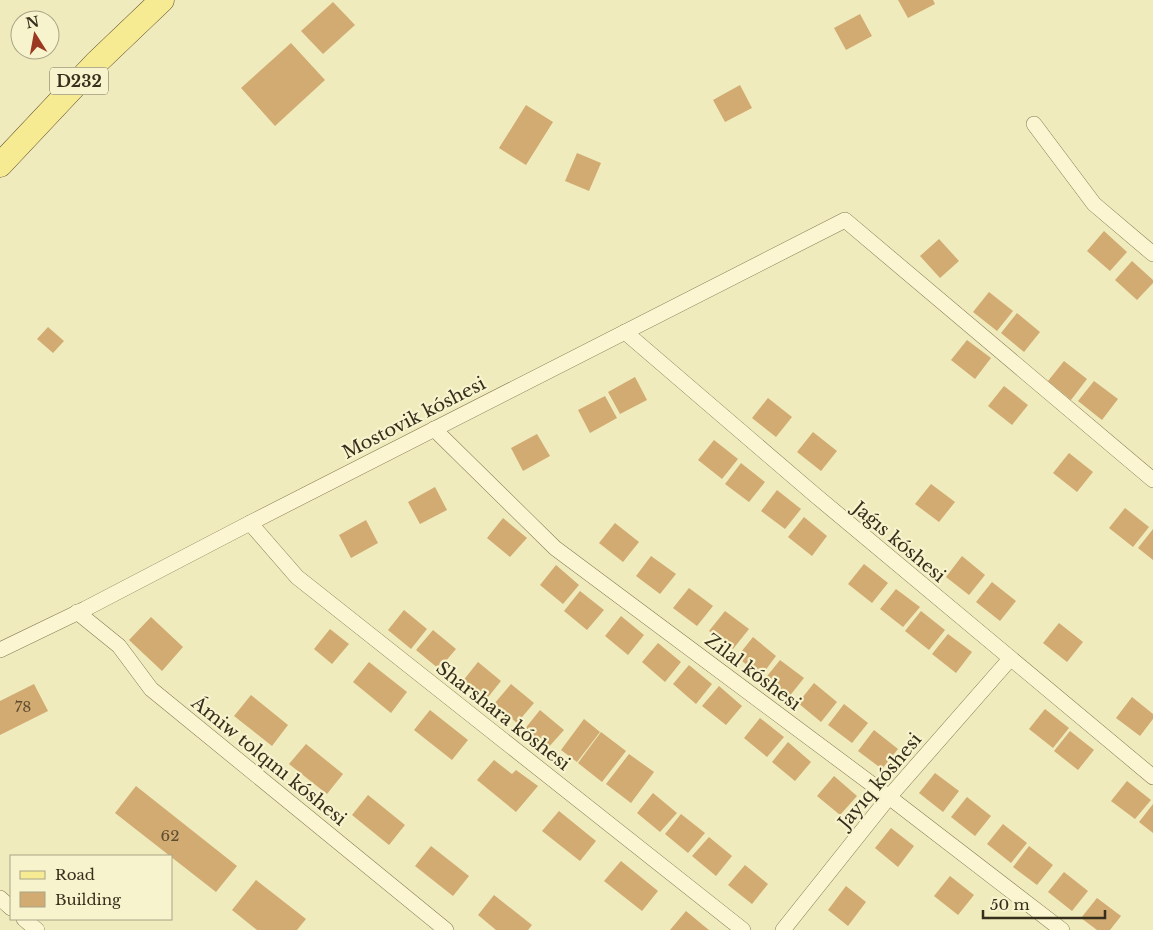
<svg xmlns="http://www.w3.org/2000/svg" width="1153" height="930" viewBox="0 0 1153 930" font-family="'Libre Baskerville',serif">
<rect width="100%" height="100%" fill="#f0ebbd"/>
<g fill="#d1ab71">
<path d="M 898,0 L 933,0 L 935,4 L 908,18 Z"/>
<path d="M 333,2 L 355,25 L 323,54 L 301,31 Z"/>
<path d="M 860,14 L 872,36 L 846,50 L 834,28 Z"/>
<path d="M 291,43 L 325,80 L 275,126 L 241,88 Z"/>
<path d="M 740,85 L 752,108 L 725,122 L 713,100 Z"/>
<path d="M 526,105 L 553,122 L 526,165 L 499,148 Z"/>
<path d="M 577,153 L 601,163 L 589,191 L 565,181 Z"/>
<path d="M 1104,231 L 1127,252 L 1110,271 L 1087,251 Z"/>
<path d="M 939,239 L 959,261 L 940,278 L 920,256 Z"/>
<path d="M 1132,261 L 1153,280 L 1153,283 L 1137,300 L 1115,280 Z"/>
<path d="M 989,292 L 1013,311 L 997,331 L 973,312 Z"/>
<path d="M 1017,313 L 1040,332 L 1024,352 L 1001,333 Z"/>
<path d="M 48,327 L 64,341 L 53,353 L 37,339 Z"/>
<path d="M 967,340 L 991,358 L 975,379 L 951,360 Z"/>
<path d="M 1064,361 L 1087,379 L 1071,400 L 1048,381 Z"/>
<path d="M 635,377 L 647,400 L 620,414 L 608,392 Z"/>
<path d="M 1094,381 L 1118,399 L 1102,420 L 1078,401 Z"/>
<path d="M 1004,386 L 1028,405 L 1012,425 L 988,406 Z"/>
<path d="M 605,396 L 617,418 L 590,433 L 578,410 Z"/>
<path d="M 768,398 L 792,417 L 776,437 L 752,418 Z"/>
<path d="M 813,432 L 837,451 L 821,471 L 797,452 Z"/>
<path d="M 537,434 L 550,456 L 523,471 L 511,448 Z"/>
<path d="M 714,440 L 738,459 L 722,479 L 698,460 Z"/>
<path d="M 1069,453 L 1093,472 L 1077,492 L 1053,473 Z"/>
<path d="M 741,463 L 765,482 L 749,502 L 725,484 Z"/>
<path d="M 931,484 L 955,502 L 939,522 L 915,504 Z"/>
<path d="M 435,487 L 447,510 L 420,524 L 408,502 Z"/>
<path d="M 777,490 L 801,509 L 785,529 L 761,511 Z"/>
<path d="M 1125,508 L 1149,527 L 1133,547 L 1109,528 Z"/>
<path d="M 804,517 L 827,536 L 812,556 L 788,537 Z"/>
<path d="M 503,518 L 527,538 L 510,557 L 487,538 Z"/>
<path d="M 366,520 L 378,543 L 351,558 L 339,535 Z"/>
<path d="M 615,523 L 639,542 L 623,562 L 599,543 Z"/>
<path d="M 1153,529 L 1153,560 L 1138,548 Z"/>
<path d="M 651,556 L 676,574 L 660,594 L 636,576 Z"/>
<path d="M 962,556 L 985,575 L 969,595 L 946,577 Z"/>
<path d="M 864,564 L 888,583 L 872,603 L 848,584 Z"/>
<path d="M 556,565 L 579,585 L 563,604 L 540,585 Z"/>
<path d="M 992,582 L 1016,601 L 1000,621 L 976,602 Z"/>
<path d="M 689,588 L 713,606 L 697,626 L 673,608 Z"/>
<path d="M 896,589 L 920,607 L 903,627 L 880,609 Z"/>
<path d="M 580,591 L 604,610 L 587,630 L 564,611 Z"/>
<path d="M 404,610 L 427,629 L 411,649 L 388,630 Z"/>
<path d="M 725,611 L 749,629 L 733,649 L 709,631 Z"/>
<path d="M 921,611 L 945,630 L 929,650 L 905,631 Z"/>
<path d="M 621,616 L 644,635 L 628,655 L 605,636 Z"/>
<path d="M 151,617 L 183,647 L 162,671 L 129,640 Z"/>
<path d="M 1059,623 L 1083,642 L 1067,662 L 1043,643 Z"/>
<path d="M 330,629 L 349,644 L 332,664 L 314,649 Z"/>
<path d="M 433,630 L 456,649 L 439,669 L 416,650 Z"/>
<path d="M 948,634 L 972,652 L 956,673 L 932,654 Z"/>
<path d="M 753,637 L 776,656 L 761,676 L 737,657 Z"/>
<path d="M 658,643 L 681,662 L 665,682 L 642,662 Z"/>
<path d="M 780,660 L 804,678 L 788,698 L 764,680 Z"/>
<path d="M 369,662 L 407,692 L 391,713 L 353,682 Z"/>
<path d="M 478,662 L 501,681 L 485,701 L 462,682 Z"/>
<path d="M 689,665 L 712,684 L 696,704 L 673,684 Z"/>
<path d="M 814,683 L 837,702 L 821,722 L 798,703 Z"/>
<path d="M 34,684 L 48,711 L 0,735 L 0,701 Z"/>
<path d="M 511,684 L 534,703 L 517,723 L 494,704 Z"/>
<path d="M 719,686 L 742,706 L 726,725 L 702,706 Z"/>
<path d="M 251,695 L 288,725 L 272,746 L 234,716 Z"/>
<path d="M 1132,697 L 1153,714 L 1153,719 L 1140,736 L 1116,718 Z"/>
<path d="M 844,704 L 868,723 L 852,743 L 828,725 Z"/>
<path d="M 1045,709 L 1069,728 L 1053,748 L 1029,729 Z"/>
<path d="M 430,710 L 468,740 L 452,760 L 414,730 Z"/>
<path d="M 540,710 L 564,730 L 547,749 L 524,730 Z"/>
<path d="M 760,718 L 784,737 L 767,757 L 744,738 Z"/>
<path d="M 584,719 L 600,732 L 577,762 L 561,750 Z"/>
<path d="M 874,730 L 898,749 L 882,769 L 858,751 Z"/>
<path d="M 1070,731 L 1094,750 L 1078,770 L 1054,751 Z"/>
<path d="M 601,732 L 626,751 L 602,782 L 578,763 Z"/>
<path d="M 788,742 L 811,762 L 795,781 L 772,762 Z"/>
<path d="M 306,744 L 343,774 L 327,794 L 289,764 Z"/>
<path d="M 629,754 L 654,772 L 631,803 L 606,784 Z"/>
<path d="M 494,760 L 512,774 L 516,770 L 538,786 L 516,812 L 477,780 Z"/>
<path d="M 935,773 L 959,791 L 943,812 L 919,793 Z"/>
<path d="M 834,776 L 857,796 L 840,815 L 817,796 Z"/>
<path d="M 1127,781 L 1151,800 L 1135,819 L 1111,801 Z"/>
<path d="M 136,786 L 237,866 L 216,892 L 115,813 Z"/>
<path d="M 653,793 L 677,813 L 660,832 L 637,813 Z"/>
<path d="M 368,795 L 405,825 L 389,845 L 352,815 Z"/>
<path d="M 967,797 L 991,816 L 975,836 L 951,817 Z"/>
<path d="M 1153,804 L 1153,833 L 1139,822 Z"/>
<path d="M 559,811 L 596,841 L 580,861 L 542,831 Z"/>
<path d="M 681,814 L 705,833 L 688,853 L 665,834 Z"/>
<path d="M 1003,824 L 1027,843 L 1011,863 L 987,844 Z"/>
<path d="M 891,828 L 914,846 L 898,867 L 875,848 Z"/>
<path d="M 709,837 L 732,856 L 716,876 L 692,856 Z"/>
<path d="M 431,846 L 469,876 L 453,896 L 415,866 Z"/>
<path d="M 1029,846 L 1053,865 L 1037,885 L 1013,867 Z"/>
<path d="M 621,861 L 658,891 L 642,911 L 604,881 Z"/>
<path d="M 745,865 L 768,884 L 752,904 L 728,885 Z"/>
<path d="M 1064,872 L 1088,891 L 1072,911 L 1048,892 Z"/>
<path d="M 950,876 L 974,895 L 958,915 L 934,896 Z"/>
<path d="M 256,880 L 306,919 L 297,930 L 257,930 L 232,910 Z"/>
<path d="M 846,886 L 866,902 L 848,926 L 828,910 Z"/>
<path d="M 494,895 L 532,925 L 528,930 L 496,930 L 478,915 Z"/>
<path d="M 1097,898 L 1121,916 L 1110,930 L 1097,930 L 1081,918 Z"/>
<path d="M 686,911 L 704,926 L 709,930 L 670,930 Z"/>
</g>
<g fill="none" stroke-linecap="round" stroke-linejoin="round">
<defs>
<g id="minor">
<path d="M 1034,124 L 1094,204 L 1153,254"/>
<path d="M 625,332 L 815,495 L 1153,777"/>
<path d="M 434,429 L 555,548 L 889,797 L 1062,930"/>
<path d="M 250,523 L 297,577 L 743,930"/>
<path d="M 77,612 L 119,646 L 151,689 L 446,930"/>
<path d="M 0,650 L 85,609 L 250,523 L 845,220 L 1153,480"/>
<path d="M 0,898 L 11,908"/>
<path d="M 24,919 L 37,930"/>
<path d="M 783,930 L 889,797 L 1010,659"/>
</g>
<path id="primary" d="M 0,165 L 96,63 L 162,0"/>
</defs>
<use href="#minor" stroke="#897b55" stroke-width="16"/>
<use href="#primary" stroke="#56472a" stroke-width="25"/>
<use href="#minor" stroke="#fbf6d1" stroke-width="15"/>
<use href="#primary" stroke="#f6eb92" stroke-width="24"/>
</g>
<g text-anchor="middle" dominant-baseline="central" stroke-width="4.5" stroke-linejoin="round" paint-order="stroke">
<g font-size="15" fill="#5e4d30">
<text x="23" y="706">78</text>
<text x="170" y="835">62</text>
</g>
<rect fill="#f7f3cd" stroke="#716950" stroke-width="1" x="50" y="67.5" width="58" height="27" rx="4"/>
<g font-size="16" font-weight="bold" fill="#372e1b">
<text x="79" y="81">D232</text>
</g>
<g font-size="18" fill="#372e1b" stroke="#f7f3cd">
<text transform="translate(414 418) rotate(-27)">Mostovik kóshesi</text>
<text transform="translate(899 542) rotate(40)">Jaǵıs kóshesi</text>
<text transform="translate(753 672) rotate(37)">Zilal kóshesi</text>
<text transform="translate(503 716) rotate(38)">Sharshara kóshesi</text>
<text transform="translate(269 761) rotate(39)">Ámiw tolqını kóshesi</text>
<text transform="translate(880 781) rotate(-50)">Jayıq kóshesi</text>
</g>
</g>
<rect x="10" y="855" width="162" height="65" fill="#f7f3cd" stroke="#aaa486"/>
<rect x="20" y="871" width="25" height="8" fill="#f6eb92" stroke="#aaa486"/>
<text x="55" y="880" font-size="15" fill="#372e1b">Road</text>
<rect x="20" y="892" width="25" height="15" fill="#d1ab71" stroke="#aaa486"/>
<text x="55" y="905" font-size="15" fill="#372e1b">Building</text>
<g transform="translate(35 35) rotate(349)"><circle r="24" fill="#f7f3cd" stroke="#aaa486"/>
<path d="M0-4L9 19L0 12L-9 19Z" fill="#9b3922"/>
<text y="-8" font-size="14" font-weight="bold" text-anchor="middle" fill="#372e1b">N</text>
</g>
<path d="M983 910v8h122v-8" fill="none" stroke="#372e1b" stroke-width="2.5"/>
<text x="990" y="910" font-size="15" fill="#372e1b" stroke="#f7f3cd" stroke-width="4" paint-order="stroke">50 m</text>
</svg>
